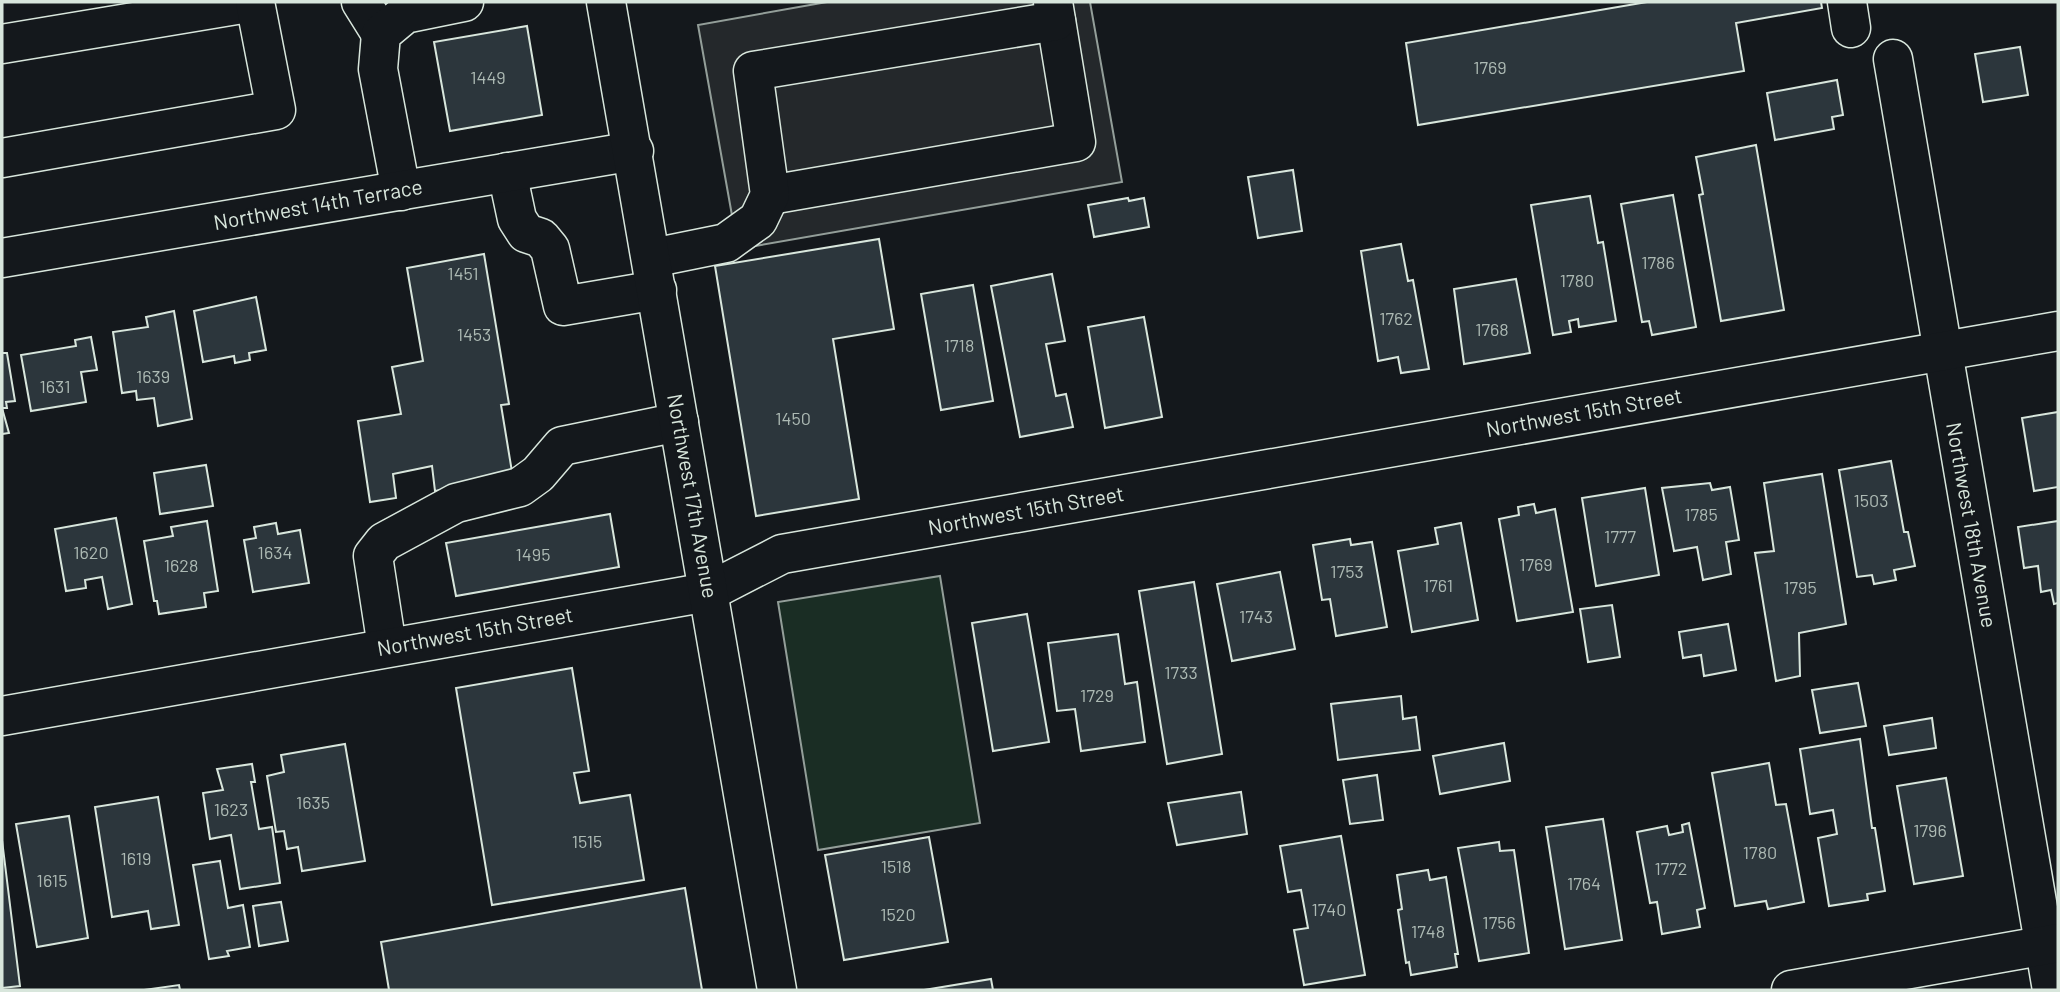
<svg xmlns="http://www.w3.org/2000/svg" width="2060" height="992" viewBox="0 0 2060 992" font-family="Barlow,sans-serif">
	<rect width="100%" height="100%" fill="#14181c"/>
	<!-- green -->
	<polygon fill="#1a2d24" stroke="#939e99" stroke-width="2" points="940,576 980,823 818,850 778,602"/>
	<!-- parking -->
	<polygon fill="#24282b" stroke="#939e99" stroke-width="2" points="827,2 1090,2 1122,182 738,249 698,25"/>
	<!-- building -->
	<g fill="#2c363c" stroke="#d8e6dc" stroke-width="2">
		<polygon points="1647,2 1821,2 1822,8 1736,23 1744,71 1418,125 1406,43"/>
		<polygon points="527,26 542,115 450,131 434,42"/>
		<polygon points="2020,47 2028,95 1983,102 1975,54"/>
		<polygon points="1837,80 1843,115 1832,117 1834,129 1775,140 1767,93"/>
		<polygon points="1756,145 1784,310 1721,321 1699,195 1703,194 1696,157"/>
		<polygon points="1293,170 1302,231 1258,238 1248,177"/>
		<polygon points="1673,195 1696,327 1652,335 1649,321 1642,322 1621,204"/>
		<polygon points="1590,196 1598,243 1603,242 1616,321 1579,327 1578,319 1569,321 1571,332 1553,335 1531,205"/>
		<polygon points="1128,198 1129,201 1144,198 1149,227 1094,237 1088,205"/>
		<polygon points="879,239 894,329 833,339 859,499 756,516 715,266"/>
		<polygon points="1401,244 1408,281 1413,280 1429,369 1401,373 1398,357 1378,361 1361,251"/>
		<polygon points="484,254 509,404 501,405 513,478 435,491 432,466 393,474 396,498 370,502 358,421 401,414 392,367 423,361 407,268"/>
		<polygon points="1052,274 1065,341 1046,344 1056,396 1066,394 1073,427 1020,437 991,286"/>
		<polygon points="1516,279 1530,353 1464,364 1454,289"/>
		<polygon points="973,285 993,401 941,410 921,294"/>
		<polygon points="256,297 266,350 249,353 250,360 235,363 234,356 203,362 194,311"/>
		<polygon points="174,311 192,419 158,426 154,398 137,400 136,391 122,393 113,332 148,327 146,317"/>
		<polygon points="1144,317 1162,417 1105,428 1088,327"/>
		<polygon points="91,337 97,370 81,372 86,402 31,411 21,355 76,346 75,340"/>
		<polygon points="2,353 7,353 15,401 6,402 7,408 2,408 9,433 2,434"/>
		<polygon points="2058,412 2058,487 2034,491 2022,418"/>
		<polygon points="1891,461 1904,532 1908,532 1915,566 1894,570 1896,580 1874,584 1872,575 1857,577 1839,470"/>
		<polygon points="206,465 213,506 160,514 154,473"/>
		<polygon points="1822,474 1846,624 1799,633 1800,676 1776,681 1755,553 1774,551 1764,483"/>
		<polygon points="1710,483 1712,490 1730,487 1739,540 1726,542 1731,574 1703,580 1697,547 1674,551 1662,488"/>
		<polygon points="1645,488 1659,575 1596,586 1582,498"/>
		<polygon points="1534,504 1536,513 1555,509 1573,612 1517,621 1499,519 1519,515 1518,507"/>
		<polygon points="610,514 619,567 456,596 446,543"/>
		<polygon points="116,518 132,604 108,609 102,577 85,580 86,588 66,591 55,529"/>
		<polygon points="207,521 218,591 204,593 206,607 159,614 157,601 154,601 144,541 173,536 171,527"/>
		<polygon points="2058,521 2058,603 2054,604 2051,590 2041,592 2038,566 2024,568 2018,527"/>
		<polygon points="276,523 278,534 300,530 309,583 253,592 244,540 256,538 254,527"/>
		<polygon points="1461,523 1478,620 1412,632 1398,551 1438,544 1435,528"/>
		<polygon points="1350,539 1351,545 1372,542 1387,627 1336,636 1330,599 1322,600 1313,545"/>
		<polygon points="1280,572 1295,649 1232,661 1217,584"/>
		<polygon points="1194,582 1222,754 1167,764 1139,591"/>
		<polygon points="1612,605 1620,657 1588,662 1580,609"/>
		<polygon points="1027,614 1049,742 993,751 972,623"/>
		<polygon points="1728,624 1736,670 1704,676 1701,655 1683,658 1679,632"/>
		<polygon points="1118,634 1125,684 1137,682 1145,742 1081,751 1075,709 1057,711 1048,643"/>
		<polygon points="572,668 589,771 574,773 580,803 630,795 644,880 492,905 456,688"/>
		<polygon points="1858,683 1866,726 1820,733 1812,690"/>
		<polygon points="1401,696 1403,719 1416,717 1420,750 1338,760 1331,704"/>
		<polygon points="1932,718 1936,748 1889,755 1884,726"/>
		<polygon points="1860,739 1872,828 1875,828 1885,891 1867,894 1868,900 1829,906 1818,838 1837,834 1833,810 1810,814 1800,749"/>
		<polygon points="1504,743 1510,781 1440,794 1433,756"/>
		<polygon points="345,744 365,861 302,871 298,847 287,849 284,831 276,832 267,776 284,772 281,755"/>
		<polygon points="1769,763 1776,805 1786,804 1804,902 1768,909 1766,901 1735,906 1712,773"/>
		<polygon points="252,764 255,782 251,782 259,829 272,827 280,883 240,889 231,835 210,839 203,793 223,790 217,769"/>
		<polygon points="1377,775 1383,820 1350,824 1343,780"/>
		<polygon points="1946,778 1963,876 1914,884 1897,786"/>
		<polygon points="1241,792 1247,834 1177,845 1168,803"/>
		<polygon points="158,797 179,925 151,929 148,911 112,917 95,807"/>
		<polygon points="69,816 88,938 37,947 16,824"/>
		<polygon points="1603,819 1622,940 1565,949 1546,827"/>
		<polygon points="1689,823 1705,908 1697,910 1700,927 1662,934 1657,902 1650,903 1637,832 1667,826 1669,835 1683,832 1682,825"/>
		<polygon points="1341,836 1365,975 1304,985 1294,930 1308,928 1301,890 1288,892 1280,846"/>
		<polygon points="929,837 948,942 844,960 825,855"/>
		<polygon points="2,840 20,986 2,988"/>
		<polygon points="1499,842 1500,851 1514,850 1529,953 1479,961 1458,848"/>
		<polygon points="220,861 228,908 243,905 250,947 227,951 229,956 209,959 193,865"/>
		<polygon points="1428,870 1430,880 1446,877 1458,954 1455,954 1457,967 1411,975 1409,962 1406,963 1398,910 1402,909 1397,875"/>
		<polygon points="685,888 702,990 389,990 381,942"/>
		<polygon points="281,902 288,941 259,946 253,906"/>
		<polygon points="991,979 993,990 924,990"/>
		<polygon points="179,985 180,990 144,990"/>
	</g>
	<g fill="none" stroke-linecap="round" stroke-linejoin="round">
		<defs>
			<g id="minor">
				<polyline points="361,2 381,34"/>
				<polyline points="1847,2 1851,28"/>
				<polyline points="2,44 254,2"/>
				<polyline points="1893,59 2052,990"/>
				<polyline points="2,158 276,110 255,2"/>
				<polyline points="507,172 517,219 526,233 541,238 550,249 563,306 657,290"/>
				<polyline points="401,191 378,69 381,34 405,14 464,2"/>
				<polyline points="770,195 1076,142 1053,2"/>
				<polyline points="2,258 634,151"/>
				<polyline points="652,258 726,243 758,220 770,195 753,71 1056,21"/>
				<polyline points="387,647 373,556 384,542 456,503 520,487 538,474 562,446 679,422"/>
				<polyline points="2,716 708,592 782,554 2058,331"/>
				<polyline points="1791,990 2058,943"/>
			</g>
			<polyline id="major" points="606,2 777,990"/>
		</defs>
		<!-- minor casing -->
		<use href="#minor" stroke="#d8e6dc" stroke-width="41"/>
		<!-- major casing -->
		<use href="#major" stroke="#d8e6dc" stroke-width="41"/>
		<!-- minor -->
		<use href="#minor" stroke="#14181c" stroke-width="38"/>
		<!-- major -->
		<use href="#major" stroke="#14181c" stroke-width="38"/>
	</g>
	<g text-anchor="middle" stroke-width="5" stroke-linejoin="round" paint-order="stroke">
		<!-- number labels -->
		<g font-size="18" fill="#adbab4">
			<text x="1490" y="74">1769</text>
			<text x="488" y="84">1449</text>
			<text x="1658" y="269">1786</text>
			<text x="463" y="280">1451</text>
			<text x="1577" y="287">1780</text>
			<text x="1396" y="325">1762</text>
			<text x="1492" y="336">1768</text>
			<text x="474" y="341">1453</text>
			<text x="959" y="352">1718</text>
			<text x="153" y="383">1639</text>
			<text x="55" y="393">1631</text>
			<text x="793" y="425">1450</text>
			<text x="1871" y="507">1503</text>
			<text x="1701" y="521">1785</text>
			<text x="1620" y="543">1777</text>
			<text x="91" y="559">1620</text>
			<text x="275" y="559">1634</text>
			<text x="533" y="561">1495</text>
			<text x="1536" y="571">1769</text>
			<text x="181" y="572">1628</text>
			<text x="1347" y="578">1753</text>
			<text x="1438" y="592">1761</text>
			<text x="1800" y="594">1795</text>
			<text x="1256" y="623">1743</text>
			<text x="1181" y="679">1733</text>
			<text x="1097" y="702">1729</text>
			<text x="313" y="809">1635</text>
			<text x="231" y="816">1623</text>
			<text x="1930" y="837">1796</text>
			<text x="587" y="848">1515</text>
			<text x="1760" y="859">1780</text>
			<text x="136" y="865">1619</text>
			<text x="896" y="873">1518</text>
			<text x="1671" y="875">1772</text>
			<text x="52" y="887">1615</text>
			<text x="1584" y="890">1764</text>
			<text x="1329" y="916">1740</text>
			<text x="898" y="921">1520</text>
			<text x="1499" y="929">1756</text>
			<text x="1428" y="938">1748</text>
		</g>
		<!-- street labels -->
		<g font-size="21" fill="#d8e6dc" stroke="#14181c">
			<text transform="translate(318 205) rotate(-10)" y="7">Northwest 14th Terrace</text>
			<text transform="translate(1584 413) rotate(-10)" y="7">Northwest 15th Street</text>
			<text transform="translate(692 496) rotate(80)" y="7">Northwest 17th Avenue</text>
			<text transform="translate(1026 511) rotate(-10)" y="7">Northwest 15th Street</text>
			<text transform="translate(1971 525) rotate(80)" y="7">Northwest 18th Avenue</text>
			<text transform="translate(475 632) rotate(-10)" y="7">Northwest 15th Street</text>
		</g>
	</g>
	<!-- border -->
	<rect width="2060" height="992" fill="none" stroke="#d8e6dc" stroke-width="7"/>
</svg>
